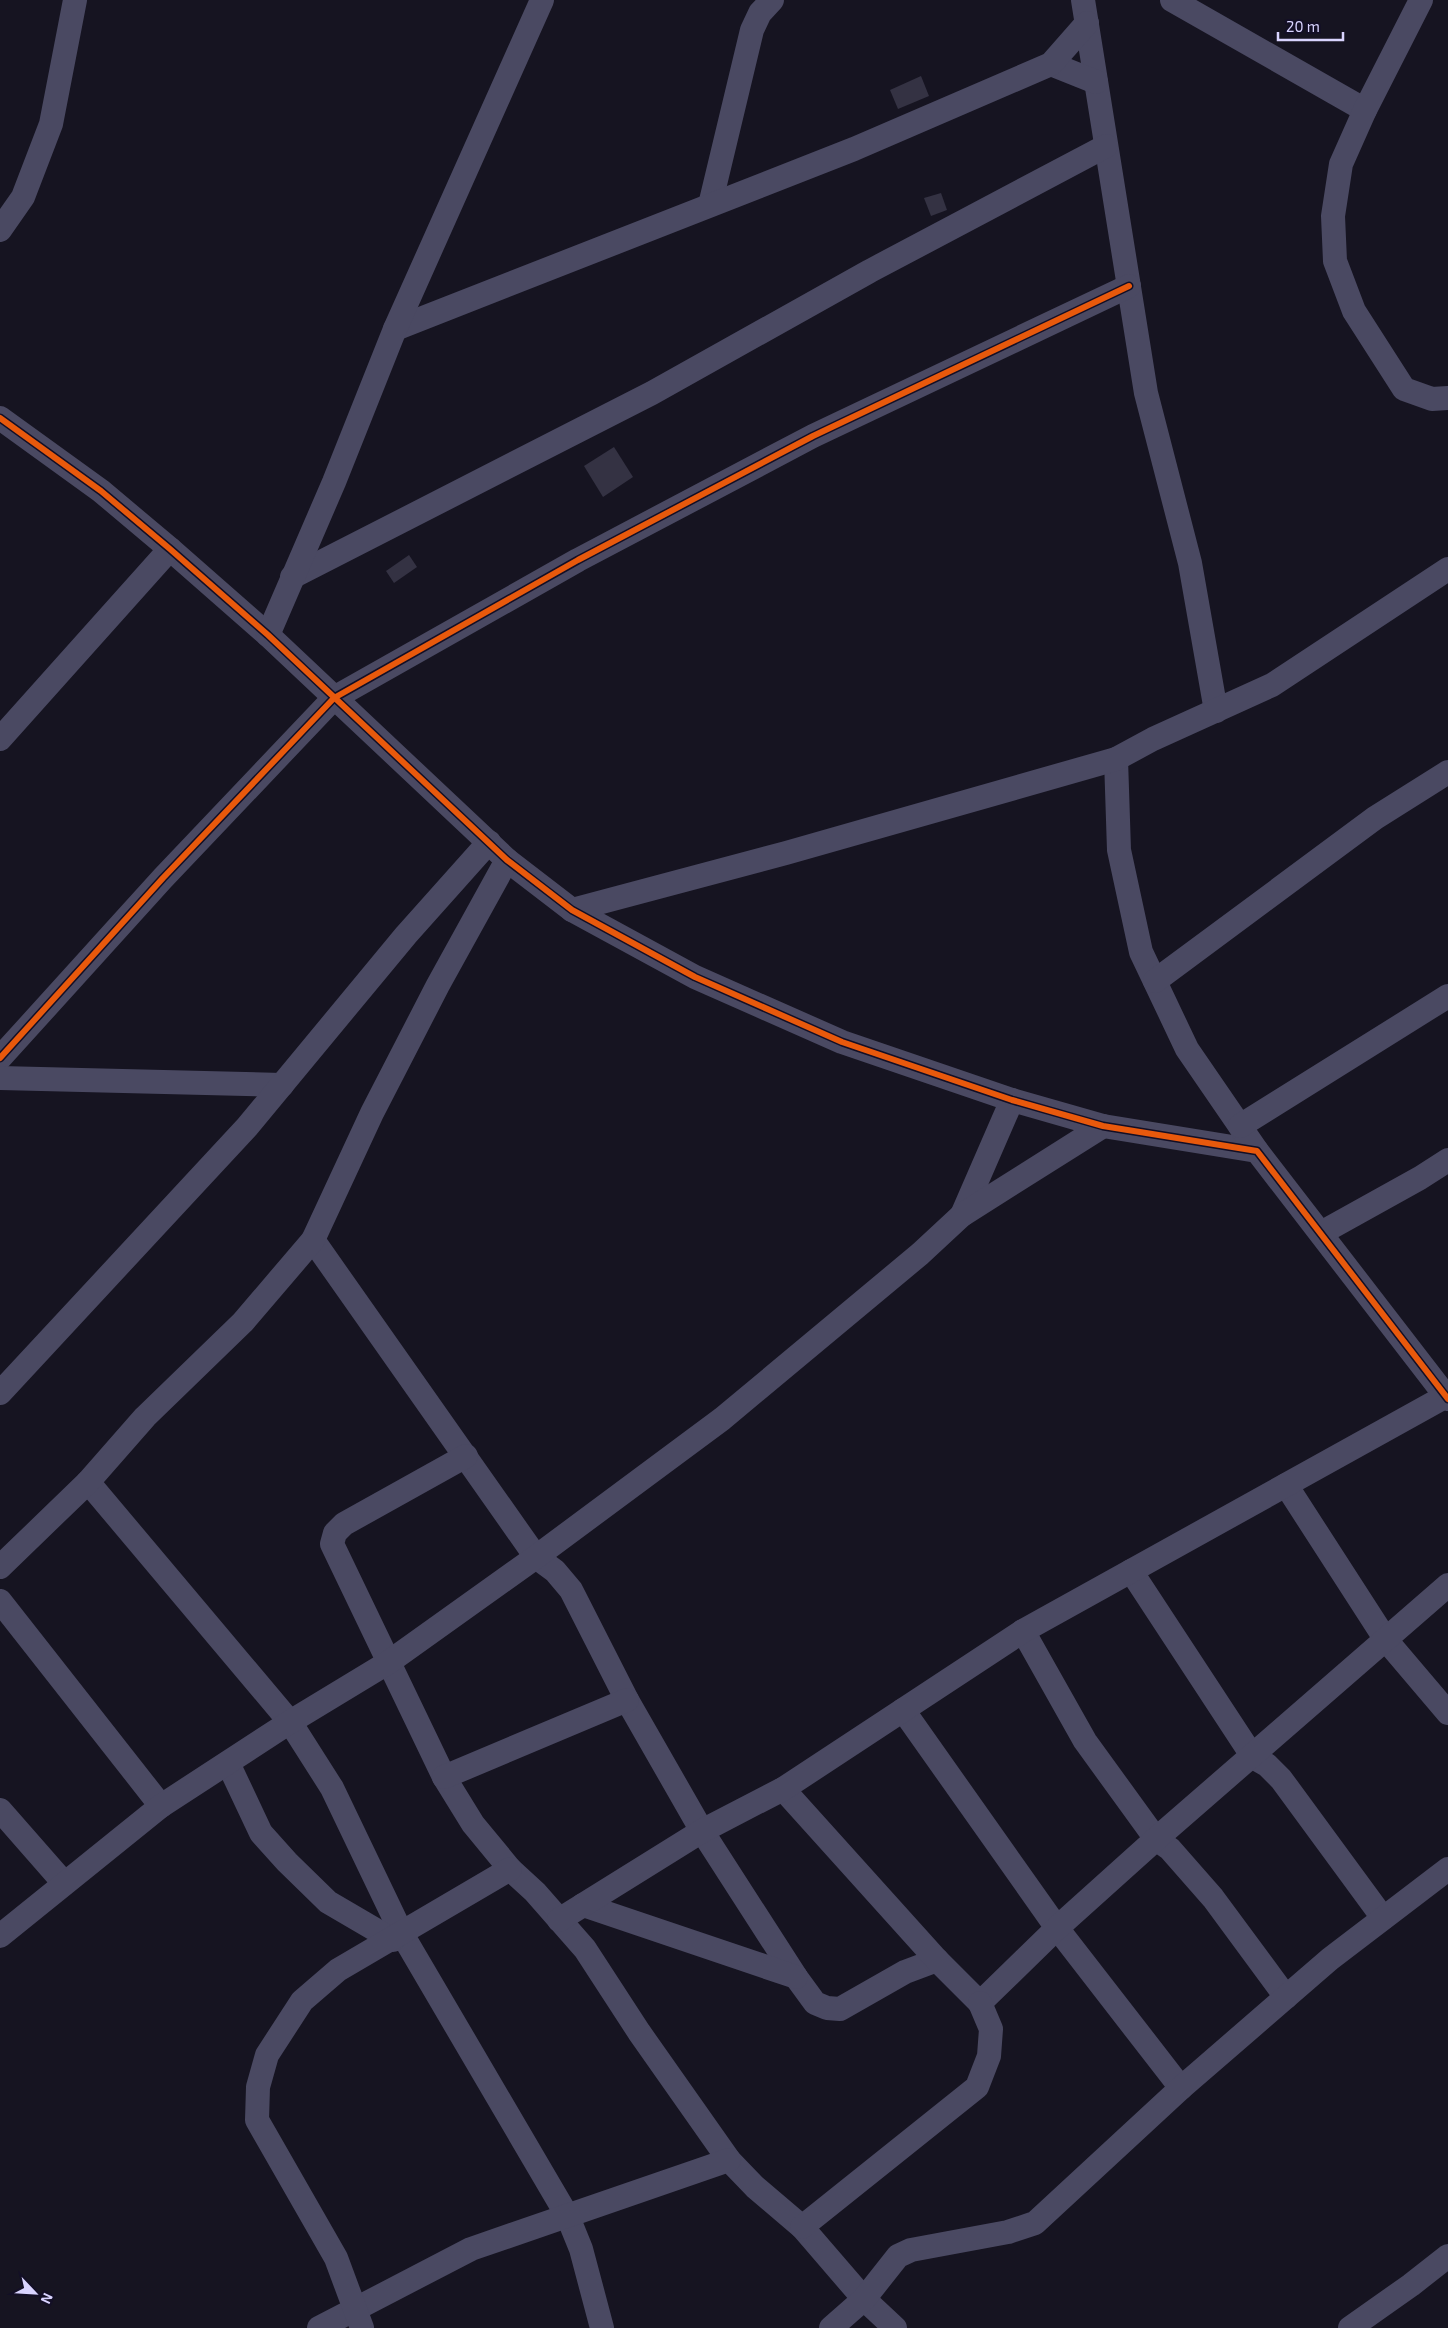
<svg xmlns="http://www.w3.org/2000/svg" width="1448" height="2328" viewBox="0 0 1448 2328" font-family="'Exo 2',sans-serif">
	<rect width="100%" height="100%" fill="#161421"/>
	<!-- building -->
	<g fill="#343243">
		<polygon points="921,76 929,96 898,109 890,90"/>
		<polygon points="941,193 947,210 931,216 924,198"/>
		<polygon points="614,447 633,477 603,497 584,466"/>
		<polygon points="409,555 417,567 394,583 386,571"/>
	</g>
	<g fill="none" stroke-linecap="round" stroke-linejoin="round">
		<!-- street -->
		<g stroke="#4a4962" stroke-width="24">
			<polyline points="1083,0 1146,393 1190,563 1216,711"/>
			<polyline points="1172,0 1365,110"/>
			<polyline points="1421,0 1365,110 1341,164 1333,216 1335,261 1354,311 1404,389 1432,399 1448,398"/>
			<polyline points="1051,64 1096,82"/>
			<polyline points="710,205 752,30 760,13 772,0"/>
			<polyline points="0,230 23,197 51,124 75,0"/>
			<polyline points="395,329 854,149 1051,64 1087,23"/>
			<polyline points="0,418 101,491 170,549 268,635 507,860 572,910 695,977 842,1042 1012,1100 1103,1126 1257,1151 1448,1399"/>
			<polyline points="292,577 652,393 870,271 1106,146"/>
			<polyline points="268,635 334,482 395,329 542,0"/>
			<polyline points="0,739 170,549"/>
			<polyline points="1116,759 1119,850 1141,952 1187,1049 1257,1151"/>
			<polyline points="572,910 786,853 1116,759 1153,739 1272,685 1448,569"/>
			<polyline points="1155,981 1375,818 1448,772"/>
			<polyline points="0,1058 163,878 334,698 578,560 813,436 1129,286"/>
			<polyline points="0,1078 282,1085"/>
			<polyline points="1240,1126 1448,996"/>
			<polyline points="962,1215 1012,1100"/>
			<polyline points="1321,1233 1420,1178 1448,1160"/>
			<polyline points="313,1240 536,1557 555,1571 571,1590 627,1700 702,1831 796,1977 815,2003 827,2008 840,2009 905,1972 937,1960"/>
			<polyline points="0,1393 247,1127 406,935 489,842"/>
			<polyline points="466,1456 344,1524 335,1533 332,1544 444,1777 473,1824 510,1869 535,1892 585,1949 639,2032 729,2160 755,2187 802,2227 864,2299 895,2328"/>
			<polyline points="88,1482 290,1722 332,1788 402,1934 568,2217 581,2249 602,2328"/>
			<polyline points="1286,1485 1386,1640 1448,1713"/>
			<polyline points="0,1567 88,1482 145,1417 243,1322 313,1240 372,1113 438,985 507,860"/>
			<polyline points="1131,1571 1253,1757 1267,1765 1281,1779 1383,1918"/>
			<polyline points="0,1601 161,1806"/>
			<polyline points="1023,1631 1085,1741 1156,1839 1170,1849 1213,1898 1286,1997"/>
			<polyline points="903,1710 1057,1928 1181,2088"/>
			<polyline points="228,1763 261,1833 287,1862 328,1902 393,1940"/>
			<polyline points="444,1777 627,1700"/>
			<polyline points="783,1789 937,1960 980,2003 1057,1928 1156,1839 1448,1585"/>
			<polyline points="0,1810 64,1883"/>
			<polyline points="583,1905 796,1977"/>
			<polyline points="559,1920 702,1831 783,1789 1023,1631 1448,1395"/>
			<polyline points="0,1936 161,1806 290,1722 389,1662 536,1557 722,1419 920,1254 962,1215 1103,1126"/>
			<polyline points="802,2227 977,2087 989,2056 991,2029 980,2003"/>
			<polyline points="319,2328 471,2249 729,2160"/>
			<polyline points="362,2328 336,2258 257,2120 258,2087 267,2055 302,2001 338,1970 510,1869"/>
			<polyline points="831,2328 864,2299 898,2256 911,2250 1008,2232 1035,2223 1181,2088 1330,1959 1448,1869"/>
			<polyline points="1350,2328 1411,2285 1448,2256"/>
		</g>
		<defs>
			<g id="cycleway">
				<polyline points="0,418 101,491 170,549 268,635 507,860 572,910 695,977 842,1042 1012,1100 1103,1126 1257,1151 1448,1399"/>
				<polyline points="0,1058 163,878 334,698 578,560 813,436 1129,286"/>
			</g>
		</defs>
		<!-- cycleway casing -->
		<use href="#cycleway" stroke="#130f26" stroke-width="9"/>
		<!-- cycleway -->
		<use href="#cycleway" stroke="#e8590c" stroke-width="6"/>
	</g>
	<!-- north arrow -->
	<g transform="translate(35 2293) rotate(115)" stroke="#130f26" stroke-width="4" paint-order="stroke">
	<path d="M0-4L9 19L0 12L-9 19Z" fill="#d9d4ff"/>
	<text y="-8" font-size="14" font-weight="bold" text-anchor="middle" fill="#d9d4ff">N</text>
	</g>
	<!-- scale -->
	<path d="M1278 32v8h65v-8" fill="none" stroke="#d9d4ff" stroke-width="2.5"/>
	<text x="1286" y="32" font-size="15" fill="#d9d4ff" stroke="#130f26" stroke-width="4" paint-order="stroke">20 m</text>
</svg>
